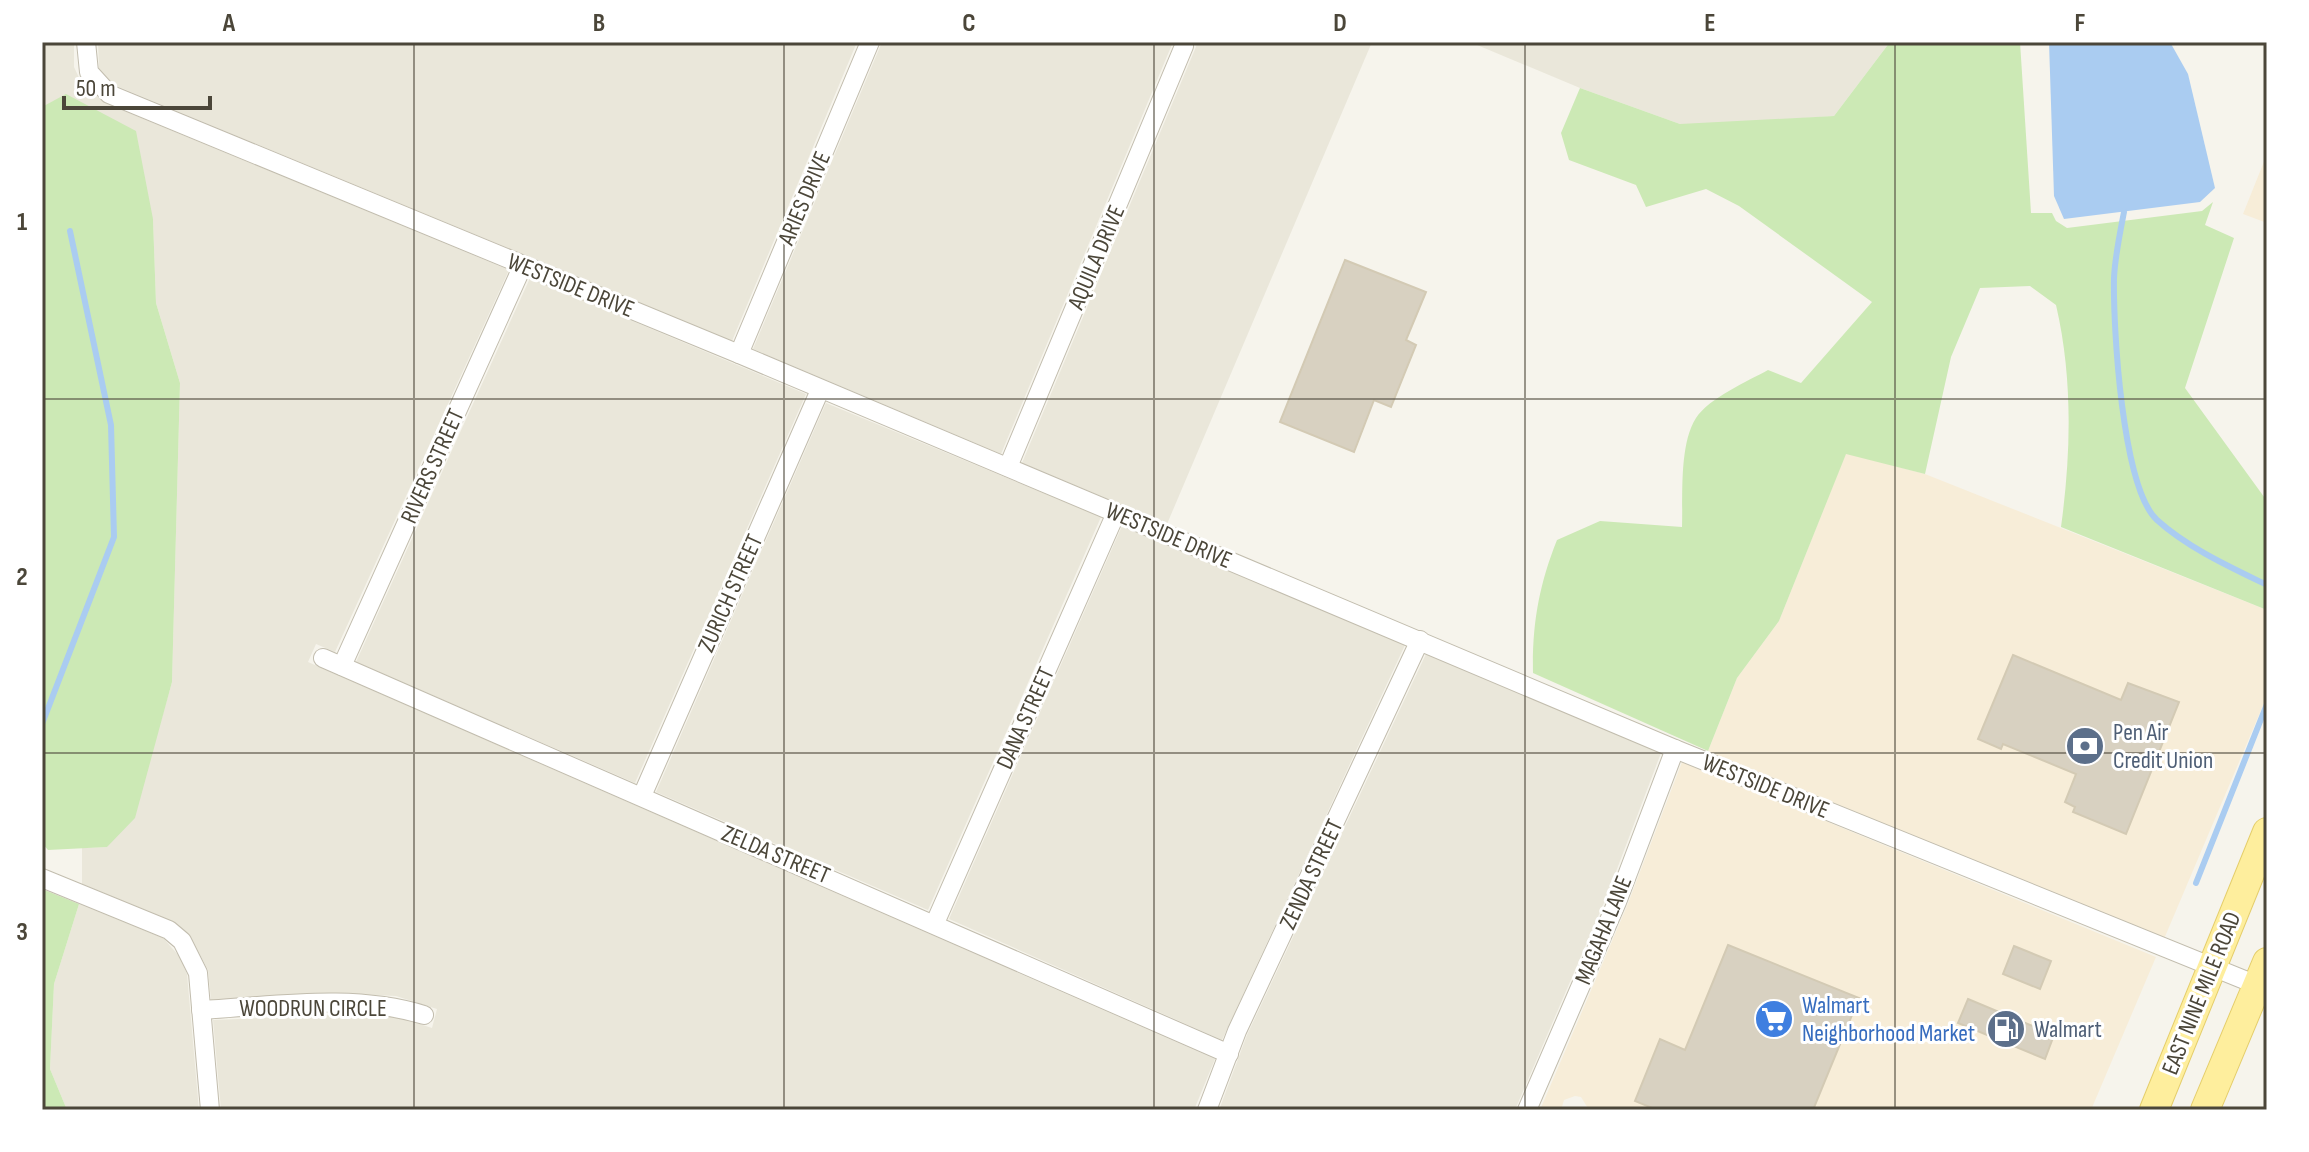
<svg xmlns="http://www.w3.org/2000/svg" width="2309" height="1152" viewBox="0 0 2309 1152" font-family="'Sofia Sans Condensed',sans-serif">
	<rect width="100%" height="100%" fill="#f6f4ec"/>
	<!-- residential -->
	<g fill="#eae7da">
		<polygon points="42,42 74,42 74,67 81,82 105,103 509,270 335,652 316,644 308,662 1215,1059 1194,1110 221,1110 213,1020 355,1014 392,1015 432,1028 437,1009 396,996 353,994 211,1000 208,970 189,934 172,921 82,884 82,848 107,847 154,745 172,682 180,383 156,303 153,219 42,107"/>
		<polygon points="98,42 857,42 732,341 114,85 99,69"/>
		<polygon points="882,42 1173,42 1001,454 753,349"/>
		<polygon points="1198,42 1372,42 1167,524 1022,463"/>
		<polygon points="1470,42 1890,42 1834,116 1699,125 1680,124 1580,88"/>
		<polygon points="530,278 806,394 635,783 356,662"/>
		<polygon points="826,403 1101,517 928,910 656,792"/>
		<polygon points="1122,526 1405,645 1222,1040 949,919"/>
		<polygon points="1426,654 1661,753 1606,898 1515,1110 1219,1110 1247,1035"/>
		<polygon points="79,904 163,938 180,957 187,974 199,1110 67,1110 50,1069 54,984"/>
	</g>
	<!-- commercial -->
	<g fill="#f7edd8">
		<polygon points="2267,154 2267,223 2243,214"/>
		<polygon points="1846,453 1925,474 2267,610 2267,696 2164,939 1708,751 1737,678 1779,621"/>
		<polygon points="1682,762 2156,957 2091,1110 1589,1110 1581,1097 1575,1096 1564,1100 1561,1110 1540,1110 1627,906"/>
	</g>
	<!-- green -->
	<g fill="#cce9b5">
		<path d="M1890,42H2020L2031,213H2052L2056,221L2067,228L2202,211L2213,202L2205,225L2234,238L2185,388L2267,501V610L2061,527C2071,454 2073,378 2056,305L2030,286L1980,288L1951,357L1925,474L1846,454L1779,621L1737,678L1708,751L1533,673C1532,625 1539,585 1557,540L1600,521L1682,527C1683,497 1679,444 1696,418C1709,398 1748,381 1768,370L1801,383L1872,302L1739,206L1706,189L1646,207L1636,185L1569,160L1561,133L1580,88L1680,124L1834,116Z"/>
		<polygon points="66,94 136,131 153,219 156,303 180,383 172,682 135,818 107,847 48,850 42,843 42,107"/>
		<polygon points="42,889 79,904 54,984 50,1069 67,1110 42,1110"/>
	</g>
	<!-- water -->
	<polygon fill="#aaccf1" points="2049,42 2170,42 2188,74 2215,188 2200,202 2064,219 2054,196"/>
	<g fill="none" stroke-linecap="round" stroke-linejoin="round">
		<!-- stream -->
		<g stroke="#aaccf1" stroke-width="6">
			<path d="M2124,212C2120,233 2115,256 2114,278C2113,326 2122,488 2157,520C2188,548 2230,567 2267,585"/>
			<polyline points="42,724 114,537 111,425 70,231"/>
			<polyline points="2196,883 2267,704"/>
		</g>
	</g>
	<!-- building -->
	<g fill="#d8d1c1" stroke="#d3cab4" stroke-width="2">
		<polygon points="1345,260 1426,292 1406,340 1416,345 1391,407 1374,400 1354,452 1280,422"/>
		<polygon points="2013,655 2121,700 2128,683 2179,702 2126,834 2073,812 2075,807 2065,802 2076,774 2003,744 2001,749 1978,739"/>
		<polygon points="1728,945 1859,998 1813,1110 1657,1110 1635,1101 1660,1039 1685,1050"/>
		<polygon points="2014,946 2051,961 2040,989 2003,974"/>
		<polygon points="1968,999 2054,1035 2045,1059 1958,1023"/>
	</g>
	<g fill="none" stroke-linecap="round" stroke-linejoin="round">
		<defs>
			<g id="street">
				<polyline points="86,42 89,72 109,94 739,354 1675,749 2257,985"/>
				<polyline points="739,354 870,42"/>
				<polyline points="1008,467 1184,46"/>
				<polyline points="323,658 1229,1054"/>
				<polyline points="342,666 523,265"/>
				<polyline points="642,796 820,390"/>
				<polyline points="42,878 169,930 182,941 198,973 210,1110"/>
				<polyline points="935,923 1116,513"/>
				<path d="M201,1010C274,1006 353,993 424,1015"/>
				<polyline points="1207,1110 1237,1031 1420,640"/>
				<polyline points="1527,1110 1617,902 1675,749"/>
			</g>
			<g id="primary">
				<polyline points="2154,1110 2267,832"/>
				<polyline points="2205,1110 2267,962"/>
			</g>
		</defs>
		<!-- street casing -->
		<use href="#street" stroke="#c2bdae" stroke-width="20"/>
		<!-- primary casing -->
		<use href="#primary" stroke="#e5ce6b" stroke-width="30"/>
		<!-- street -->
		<use href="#street" stroke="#fff" stroke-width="18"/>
		<!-- primary -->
		<use href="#primary" stroke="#feee9d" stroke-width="28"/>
	</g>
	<!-- grid -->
	<path fill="none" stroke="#4b4639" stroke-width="2" stroke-opacity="0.55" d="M414,42V1110M784,42V1110M1154,42V1110M1525,42V1110M1895,42V1110M42,399H2267M42,753H2267"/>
	<!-- icons -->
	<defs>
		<symbol id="bank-disc" viewBox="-11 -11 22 22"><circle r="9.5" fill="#5c6f8a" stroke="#fff"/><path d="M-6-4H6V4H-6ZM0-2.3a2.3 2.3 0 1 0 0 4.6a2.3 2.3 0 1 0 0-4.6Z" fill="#fff"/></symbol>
		<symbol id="supermarket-disc" viewBox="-11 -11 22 22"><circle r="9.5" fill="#3f7fe0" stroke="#fff"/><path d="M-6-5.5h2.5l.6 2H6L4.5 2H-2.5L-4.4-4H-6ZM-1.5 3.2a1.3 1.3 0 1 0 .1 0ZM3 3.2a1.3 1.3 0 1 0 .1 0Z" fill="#fff"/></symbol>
		<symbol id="fuel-disc" viewBox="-11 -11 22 22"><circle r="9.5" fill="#5c6f8a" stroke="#fff"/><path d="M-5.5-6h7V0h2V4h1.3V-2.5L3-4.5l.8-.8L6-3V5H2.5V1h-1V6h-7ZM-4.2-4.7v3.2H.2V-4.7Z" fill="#fff"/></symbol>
	</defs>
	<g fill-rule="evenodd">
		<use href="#bank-disc" x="2063" y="724" width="44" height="44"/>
		<use href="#supermarket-disc" x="1752" y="997" width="44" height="44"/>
		<use href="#fuel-disc" x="1984" y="1007" width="44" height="44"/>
	</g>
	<g text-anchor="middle" stroke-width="6" stroke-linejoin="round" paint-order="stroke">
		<!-- street labels -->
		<g font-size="24" fill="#4b4639" stroke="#fff">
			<text transform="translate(804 198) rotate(-67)" y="8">ARIES DRIVE</text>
			<text transform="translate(1096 257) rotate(-67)" y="8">AQUILA DRIVE</text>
			<text transform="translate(571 285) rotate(22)" y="8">WESTSIDE DRIVE</text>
			<text transform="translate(432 466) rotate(-66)" y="8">RIVERS STREET</text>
			<text transform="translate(1169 535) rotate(23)" y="8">WESTSIDE DRIVE</text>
			<text transform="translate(730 593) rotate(-66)" y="8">ZURICH STREET</text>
			<text transform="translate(1025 718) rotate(-66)" y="8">DANA STREET</text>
			<text transform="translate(1766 786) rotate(22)" y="8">WESTSIDE DRIVE</text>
			<text transform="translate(776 854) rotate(23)" y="8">ZELDA STREET</text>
			<text transform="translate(1311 874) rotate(-65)" y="8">ZENDA STREET</text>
			<text transform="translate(1603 930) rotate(-68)" y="8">MAGAHA LANE</text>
			<text transform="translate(2201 993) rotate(-68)" y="8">EAST NINE MILE ROAD</text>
			<text x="313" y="1016">WOODRUN CIRCLE</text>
		</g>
		<!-- service labels -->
		<g font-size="24" fill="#4e5e75" stroke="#fff" text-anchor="start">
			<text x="2113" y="740">Pen Air<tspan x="2113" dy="28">Credit Union</tspan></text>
			<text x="2034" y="1037">Walmart</text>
		</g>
		<!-- shop labels -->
		<g font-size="24" fill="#366cbe" stroke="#fff" text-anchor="start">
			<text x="1802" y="1013">Walmart<tspan x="1802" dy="28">Neighborhood Market</tspan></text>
		</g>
	</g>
	<!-- border -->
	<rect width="2309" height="1152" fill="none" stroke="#ffffff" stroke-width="88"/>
	<!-- scale -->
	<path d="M64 96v12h146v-12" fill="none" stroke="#4b4639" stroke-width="4"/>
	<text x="76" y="96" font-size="24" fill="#4b4639" stroke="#ffffff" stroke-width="6" paint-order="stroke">50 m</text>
	<rect x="44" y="44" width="2221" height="1064" fill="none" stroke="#4b4639" stroke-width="3"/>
	<g font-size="26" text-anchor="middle" font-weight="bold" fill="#4b4639">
		<text x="229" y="31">A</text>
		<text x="599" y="31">B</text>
		<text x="969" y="31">C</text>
		<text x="1340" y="31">D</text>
		<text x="1710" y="31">E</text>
		<text x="2080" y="31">F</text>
		<text x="22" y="230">1</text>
		<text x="22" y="585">2</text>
		<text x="22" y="940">3</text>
	</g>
</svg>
